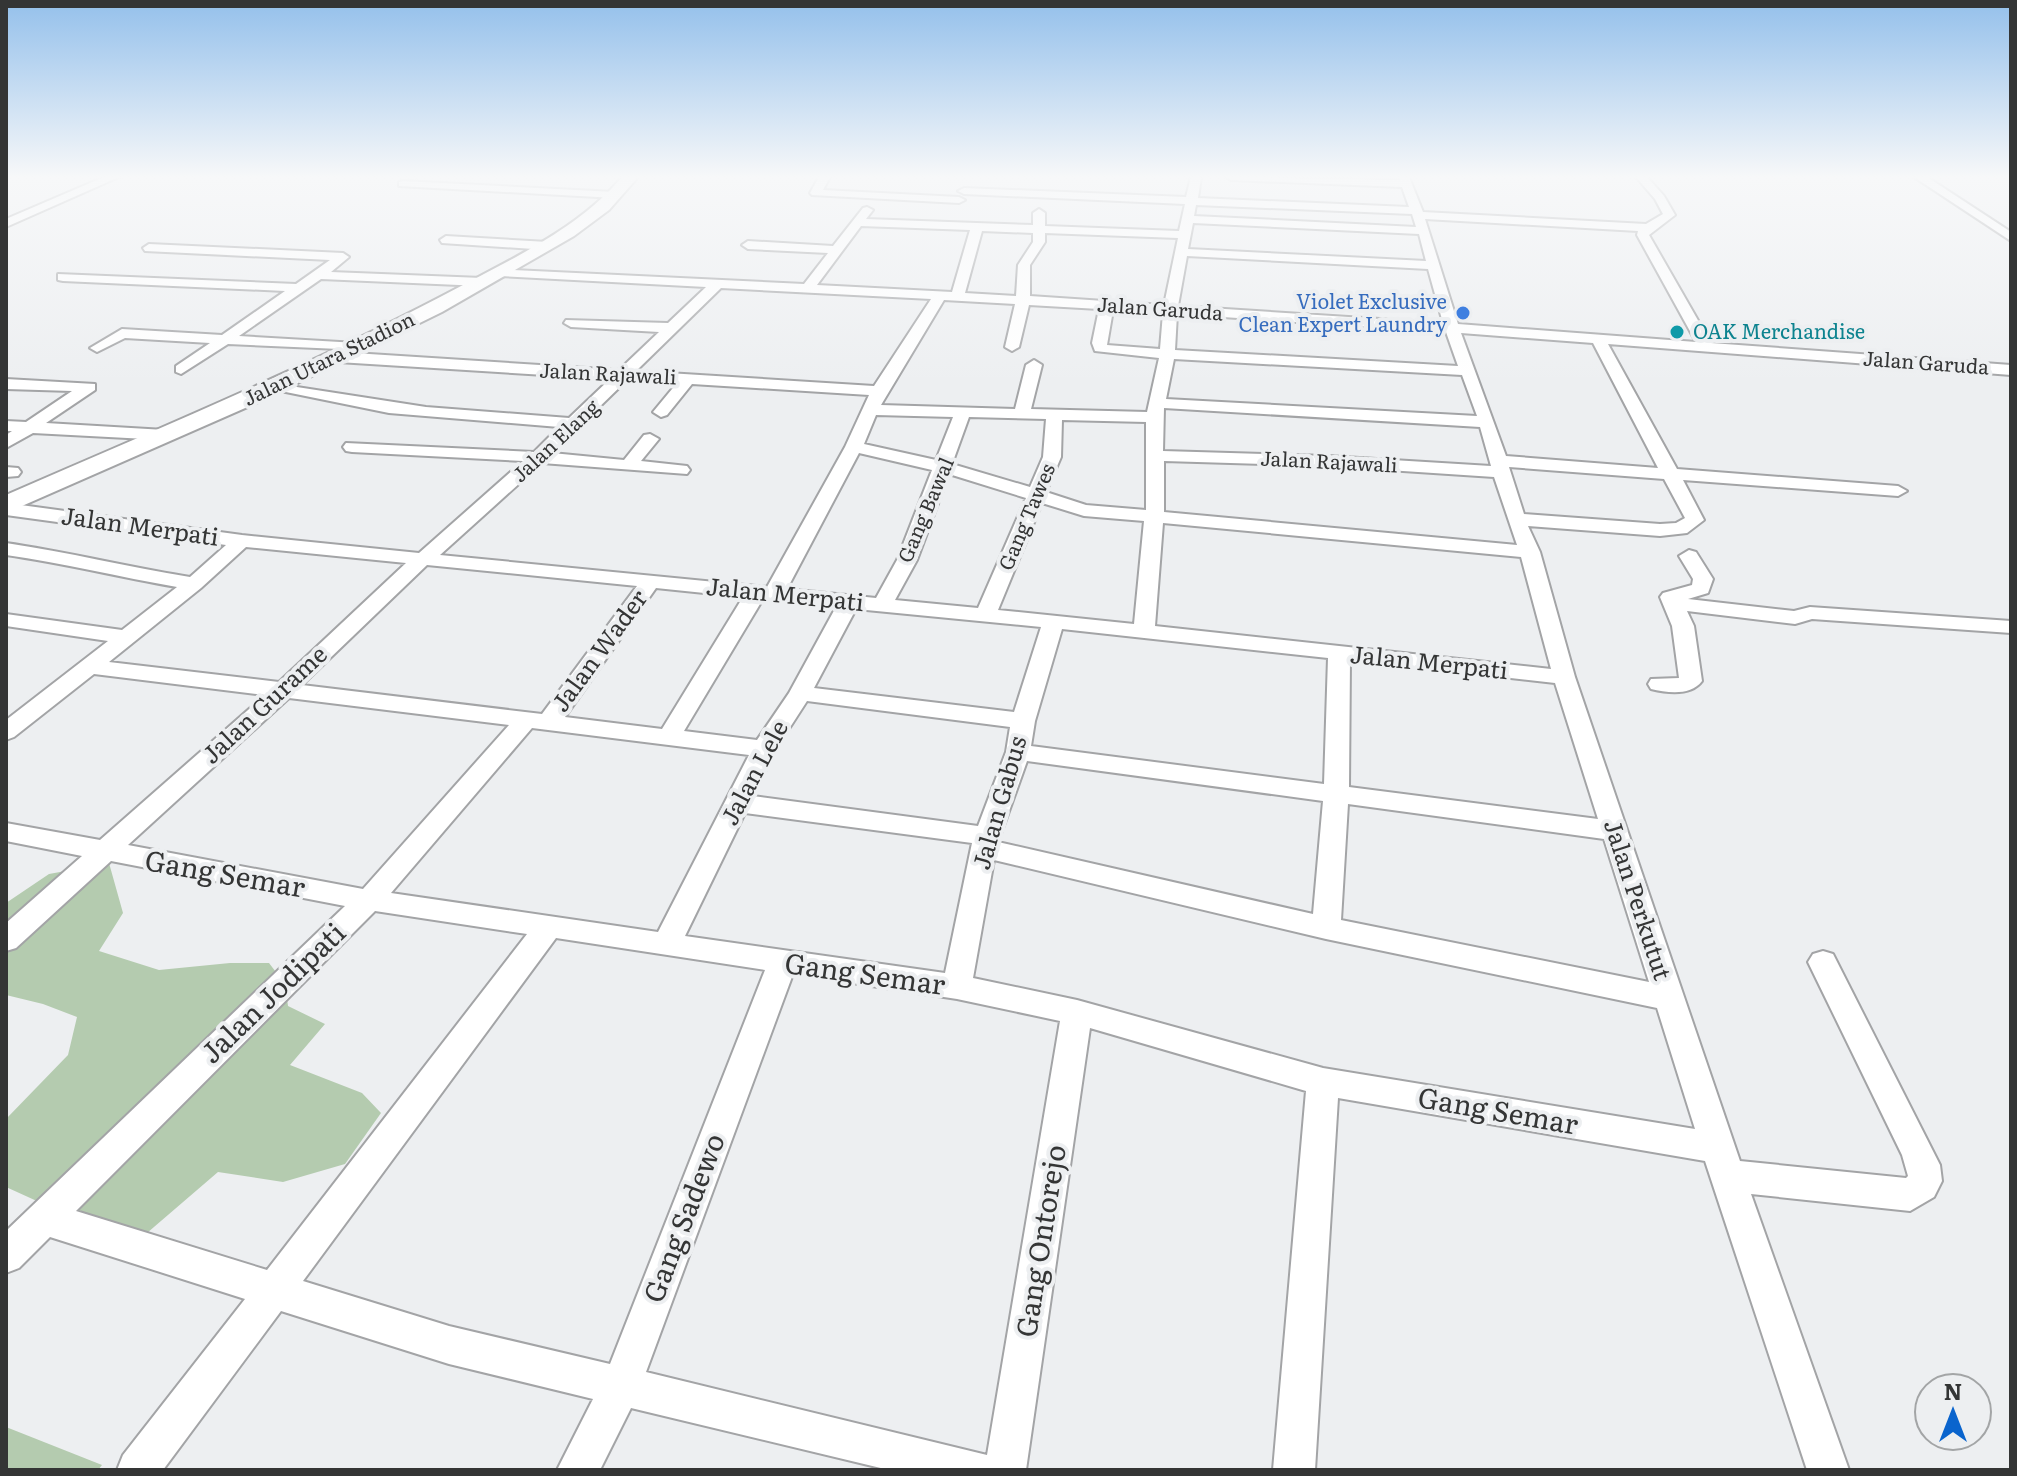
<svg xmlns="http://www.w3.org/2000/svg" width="2017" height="1476" viewBox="0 0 2017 1476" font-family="Literata,serif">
	<rect width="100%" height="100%" fill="#edeff1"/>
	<!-- green -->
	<g fill="#b4cbaf">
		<polygon points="109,863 123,913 99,951 159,970 230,963 269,963 285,984 288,1006 325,1024 290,1065 362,1093 381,1113 345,1164 283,1182 218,1172 147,1233 50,1207 6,1187 6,1119 68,1055 77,1017 43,1004 6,995 6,903 49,874"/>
		<polygon points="6,1427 102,1465 98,1470 6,1470"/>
	</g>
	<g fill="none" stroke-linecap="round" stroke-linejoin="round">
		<defs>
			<g id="street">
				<polygon points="104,177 119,177 6,227 6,219"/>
				<polygon points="819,177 830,177 823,190 959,197 965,200 959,203 812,195 810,193"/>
				<path d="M1191,177H1201L1198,198L1409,207L1402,187L1231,180L1226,177L1400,180L1399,177H1409L1423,212L1646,224L1663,214L1655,199L1636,177H1647L1664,196L1675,215L1649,235L1711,343L2011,365V375L1608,344L1677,469L1898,486L1907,491L1898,496L1683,480L1704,520L1687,533L1660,536L1528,526L1540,552L1575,677L1740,1161L1906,1178L1908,1176L1902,1155L1808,962L1813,954L1823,951L1833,954L1940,1165L1942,1181L1934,1197L1910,1211L1751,1194L1849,1470H1807L1705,1161L1338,1098L1315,1470H1273L1306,1091L1090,1028L1026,1470H889L631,1408L600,1470H557L593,1399L449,1364L281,1311L163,1470H117L123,1455L245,1299L50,1237L19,1268L6,1273V1231L345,906L111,861L16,948L6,951V923L82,856L6,841V823L100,840L265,695L94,674L14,737L6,740V720L108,641L6,626V614L122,630L177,587C119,577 63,563 6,555V543C68,552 128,567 190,577L226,545L6,515V503L242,535L419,553L523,461L352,452L346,451L343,447L346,443L534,452L559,427L389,413L271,389V383L426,407L569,418L610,379L338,362L330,357L338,352L619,370L659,332L571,327L564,323L566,320L668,323L706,287L500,276L493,272L495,269L804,284L828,253L748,249L742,245L748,241L833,246L863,208L867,207L873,210L866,219L1033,225V213L1039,209L1045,213V226L1179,231L1185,204L964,194L958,191L964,188L1186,197ZM1196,205L1412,214L1416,227L1194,216ZM1425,219L1638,231L1637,235L1696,342L1458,324ZM1193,223L1419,234L1426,261L1188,249ZM861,226L970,230L952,292L817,285ZM982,231L1033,233V242L1018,265L1016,296L965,293ZM1045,233L1178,238L1164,305L1030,296V265L1045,242ZM1187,256L1428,269L1443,323L1178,306ZM721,288L931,299L874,386L636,371ZM944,300L1015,304L1005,347L1012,351L1019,347L1029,305L1099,309L1092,343L1095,351L1159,358L1147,412L1031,409L1042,365L1034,360L1026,365L1015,409L881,405ZM1113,310L1163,313L1160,349L1107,345ZM1177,314L1446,332L1458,366L1175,350ZM1461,333L1593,343L1658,468L1506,456ZM1174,359L1462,375L1477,416L1166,399ZM627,380L677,383L653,412L661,417L667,415L692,384L869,395L845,447L767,587L440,555L542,463L687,474L690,470L687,466L641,461L659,439L650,434L644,435L624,460L552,453ZM1164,408L1480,427L1491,466L1327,456L1163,451ZM876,415L953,417L936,460L864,444ZM969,417L1046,419L1043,457L1030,487L952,464ZM1062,420L1146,422V510L1086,505L1046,492L1061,457ZM859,453L932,470L897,560L876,598L787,589ZM1164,461L1327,466L1494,477L1517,545L1164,512ZM1509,467L1664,479L1685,518L1676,523L1660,524L1524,514ZM949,474L1026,498L978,608L895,600L917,560ZM1042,503L1084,516L1144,521L1134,624L998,610ZM1163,523L1521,557L1551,669L1155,626ZM246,547L406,563L279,682L109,662L201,588ZM427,565L637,586L542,714L302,685ZM656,588L743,597L662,729L565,717ZM763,599L836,607L789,693L757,740L684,731ZM856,609L1041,627L1014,712L814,688ZM1062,629L1328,658L1324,784L1031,746L1035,721ZM1350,660L1555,683L1598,819L1349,787ZM289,698L509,725L363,889L128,845ZM807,701L1010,727L1006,752L978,826L753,796L776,749ZM532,728L749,755L658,932L391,893ZM1027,761L1323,801L1313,914L998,842ZM1348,804L1604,839L1649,982L1341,920ZM745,813L972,843L945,973L685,936ZM994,860L1326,939L1657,1008L1695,1129L1323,1068L1077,1000L973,978ZM375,911L527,934L267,1270L76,1211ZM556,938L765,970L610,1364L449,1326L303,1281ZM793,974L957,999L1060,1021L987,1455L646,1372Z"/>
				<polygon points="1914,177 1927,177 2011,232 2011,241"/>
				<polygon points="403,181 615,192 621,195 615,198 399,186 399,182"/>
				<polygon points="446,236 548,242 554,246 548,250 442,243 440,240"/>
				<polygon points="149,244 343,253 349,257 331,272 482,278 489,282 482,286 321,279 239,336 357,343 364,347 362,350 228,344 181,374 176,372 176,366 210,343 125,338 97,352 90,348 122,329 222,335 285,291 63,281 58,280 58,274 296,284 330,260 145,251 143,248"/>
				<polygon points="6,379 95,384 95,390 46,423 165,430 173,435 165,440 33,433 6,448 6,435 12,431 6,431 6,421 26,422 72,391 6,389"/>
				<polygon points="6,467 18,468 21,472 18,476 6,477"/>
				<path d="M1689,550L1696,552L1713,579L1708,593L1688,599L1794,611L1810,607L2011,621V633L1812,619L1795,624L1687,611L1694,626L1702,681C1691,696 1668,693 1651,689L1648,684L1651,679L1679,678L1672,626L1660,597L1663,593L1692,585L1693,579L1679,556Z"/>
			</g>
			<path id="secondary" d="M622,177H638L609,210L574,236L442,312L261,401L6,513V495C160,428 315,364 463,285C518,256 581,226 622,177Z"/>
		</defs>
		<!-- street casing -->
		<use href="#street" stroke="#a3a4a6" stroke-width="4"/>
		<!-- secondary casing -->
		<use href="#secondary" stroke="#a3a4a6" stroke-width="4"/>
		<!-- street -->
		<use href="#street" fill="#fff" fill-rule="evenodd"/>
		<!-- secondary -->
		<use href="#secondary" fill="#fff" fill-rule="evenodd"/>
	</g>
	<!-- sky -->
	<linearGradient id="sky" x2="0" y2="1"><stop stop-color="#94c0eb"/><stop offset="0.46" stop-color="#f7f8f9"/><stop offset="1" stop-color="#f7f8f9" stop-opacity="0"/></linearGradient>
	<rect width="2017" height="384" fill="url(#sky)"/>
	<!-- markers -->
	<circle fill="#3f7fe0" stroke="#edeff1" stroke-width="3" cx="1463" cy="313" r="8"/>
	<circle fill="#0f9aa8" stroke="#edeff1" stroke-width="3" cx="1677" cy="332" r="8"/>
	<g text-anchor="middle" stroke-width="8" stroke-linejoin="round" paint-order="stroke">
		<!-- far-shop labels -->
		<g font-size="20" fill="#366cbe" stroke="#edeff1" text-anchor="end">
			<text x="1447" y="309">Violet Exclusive<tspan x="1447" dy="23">Clean Expert Laundry</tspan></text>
		</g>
		<!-- far-street labels -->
		<g font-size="20" fill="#343535" stroke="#edeff1">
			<text transform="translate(1160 309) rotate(4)" y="7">Jalan Garuda</text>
			<text transform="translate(329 359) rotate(-26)" y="7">Jalan Utara Stadion</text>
			<text transform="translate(1926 363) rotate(4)" y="7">Jalan Garuda</text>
			<text transform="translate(608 374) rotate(3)" y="7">Jalan Rajawali</text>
			<text transform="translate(556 441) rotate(-43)" y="7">Jalan Elang</text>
			<text transform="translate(1329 462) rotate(3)" y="7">Jalan Rajawali</text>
			<text transform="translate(926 510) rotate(-67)" y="7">Gang Bawal</text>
			<text transform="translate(1027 517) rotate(-67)" y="7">Gang Tawes</text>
		</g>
		<!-- far-culture labels -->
		<g font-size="20" fill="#0d838f" stroke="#edeff1" text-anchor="start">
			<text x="1693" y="339">OAK Merchandise</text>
		</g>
		<!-- street labels -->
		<g font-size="24" fill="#343535" stroke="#edeff1">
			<text transform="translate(140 527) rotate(8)" y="8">Jalan Merpati</text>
			<text transform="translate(785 595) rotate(6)" y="8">Jalan Merpati</text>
			<text transform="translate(600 651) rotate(-54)" y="8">Jalan Wader</text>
			<text transform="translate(1429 663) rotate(6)" y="8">Jalan Merpati</text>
			<text transform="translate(265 705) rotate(-43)" y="8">Jalan Gurame</text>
			<text transform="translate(755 773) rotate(-62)" y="8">Jalan Lele</text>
			<text transform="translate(1000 803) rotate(-74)" y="8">Jalan Gabus</text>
			<text transform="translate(1637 900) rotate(72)" y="8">Jalan Perkutut</text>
		</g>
		<!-- near-street labels -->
		<g font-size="28" fill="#343535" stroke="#edeff1">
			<text transform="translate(225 874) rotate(10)" y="10">Gang Semar</text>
			<text transform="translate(865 974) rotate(8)" y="10">Gang Semar</text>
			<text transform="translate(273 993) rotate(-44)" y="10">Jalan Jodipati</text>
			<text transform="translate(1498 1111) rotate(10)" y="10">Gang Semar</text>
			<text transform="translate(684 1218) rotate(-69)" y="10">Gang Sadewo</text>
			<text transform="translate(1041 1241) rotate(-81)" y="10">Gang Ontorejo</text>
		</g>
	</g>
	<!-- border -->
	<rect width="2017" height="1476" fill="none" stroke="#343535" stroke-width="16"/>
	<!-- north arrow -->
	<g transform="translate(1953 1412)"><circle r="38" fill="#edeff1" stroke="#a3a5a6" stroke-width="2"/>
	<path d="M0-6L14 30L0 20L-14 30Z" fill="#0a64cd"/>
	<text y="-12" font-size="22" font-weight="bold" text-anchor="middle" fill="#343535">N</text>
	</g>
</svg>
